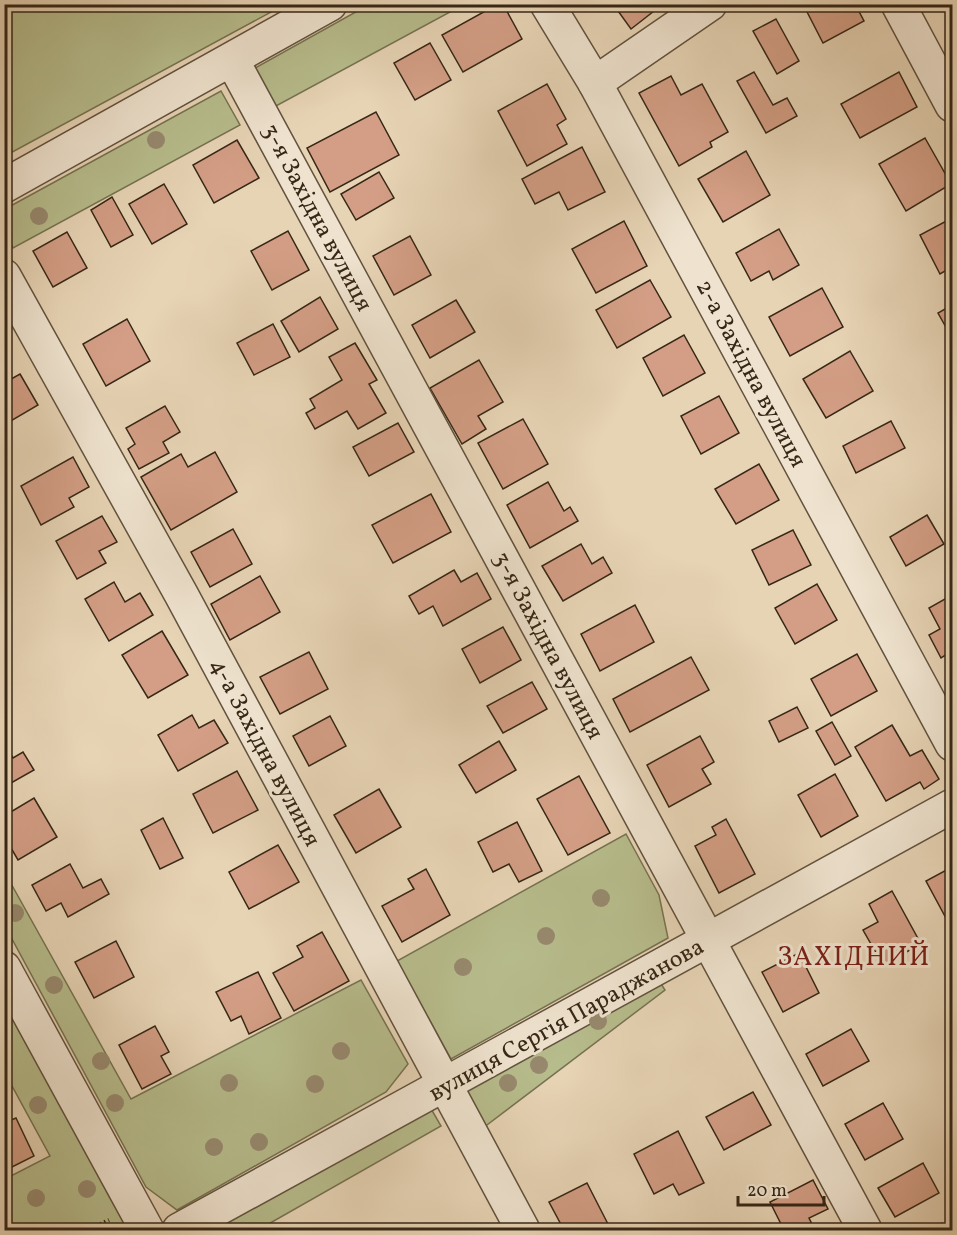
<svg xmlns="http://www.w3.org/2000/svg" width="957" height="1235" viewBox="0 0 957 1235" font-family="Vollkorn,serif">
	<rect width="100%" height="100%" fill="#e7d4b5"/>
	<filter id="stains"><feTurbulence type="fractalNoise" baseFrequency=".00333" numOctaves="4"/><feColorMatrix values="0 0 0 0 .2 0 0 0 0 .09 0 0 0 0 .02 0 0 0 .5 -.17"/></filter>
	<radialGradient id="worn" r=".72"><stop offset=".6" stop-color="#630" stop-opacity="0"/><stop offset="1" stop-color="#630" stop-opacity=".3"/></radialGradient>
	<!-- green -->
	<g fill="#b7bc8c" stroke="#767251" stroke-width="1.5">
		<polygon points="5,4 284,4 284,5 5,156"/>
		<polygon points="370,4 463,5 276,106 255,68"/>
		<polygon points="221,91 240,125 13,248 5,231 5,209"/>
		<polygon points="626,834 659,895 668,938 451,1059 397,961"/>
		<polygon points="4,871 131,1099 361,980 408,1064 386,1092 177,1210 146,1187 5,926"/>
		<polygon points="658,979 665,990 483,1128 461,1091"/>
		<polygon points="4,1003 128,1230 5,1230 5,1179 50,1156 5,1073"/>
		<polygon points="430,1107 441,1126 258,1230 206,1230"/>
	</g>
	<!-- building -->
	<g fill="#d39e85" stroke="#362716" stroke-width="1.5">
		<polygon points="498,4 503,4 522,39 463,72 442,35"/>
		<polygon points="613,4 663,4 631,29"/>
		<polygon points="803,4 855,4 864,21 823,43"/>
		<polygon points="776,19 799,61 777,74 753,31"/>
		<polygon points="430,43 451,80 415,100 394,63"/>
		<polygon points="754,72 773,105 787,98 797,116 766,133 737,81"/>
		<polygon points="899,72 917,107 860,138 841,104"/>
		<polygon points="671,76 681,95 702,84 728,132 710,142 712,147 679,166 639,93"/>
		<polygon points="547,84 566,119 557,125 567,144 527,166 498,111"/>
		<polygon points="376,112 399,155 330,192 307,148"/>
		<polygon points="925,138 951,184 906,211 879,164"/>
		<polygon points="237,140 259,178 214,203 193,165"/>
		<polygon points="582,147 605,192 568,210 559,192 535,204 522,179"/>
		<polygon points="746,151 770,195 723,222 698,179"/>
		<polygon points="379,172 394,198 356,220 341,194"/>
		<polygon points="164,184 187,224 152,244 129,204"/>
		<polygon points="112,197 133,235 111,247 91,210"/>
		<polygon points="952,218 952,267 940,274 920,235"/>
		<polygon points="624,221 647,266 596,293 572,249"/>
		<polygon points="779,229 799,265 773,280 769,271 751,281 736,253"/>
		<polygon points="288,231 309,270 272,290 251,251"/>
		<polygon points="67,232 87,268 53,287 33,251"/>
		<polygon points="410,236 431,275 394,295 373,256"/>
		<polygon points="650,280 671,317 617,348 596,310"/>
		<polygon points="822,288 843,327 790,356 769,317"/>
		<polygon points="320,297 338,329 299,352 281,321"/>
		<polygon points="456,300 475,332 430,358 412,325"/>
		<polygon points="952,305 952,338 938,313"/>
		<polygon points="127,319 150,361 106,386 83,344"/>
		<polygon points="273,324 290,357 254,375 237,343"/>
		<polygon points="684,335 705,373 663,396 643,358"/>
		<polygon points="355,343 377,380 369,384 386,413 358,429 347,411 315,429 306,413 315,408 310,399 342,380 329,357"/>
		<polygon points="850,351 873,391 826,418 803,379"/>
		<polygon points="479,360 503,402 478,416 486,429 462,444 430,388"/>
		<polygon points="20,374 38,405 4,425 4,383"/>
		<polygon points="719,396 739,433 701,454 681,416"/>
		<polygon points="165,406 180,432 163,442 169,453 139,469 128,449 135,444 126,428"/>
		<polygon points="523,419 548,464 503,489 478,443"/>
		<polygon points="891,421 905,448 856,473 843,446"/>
		<polygon points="398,423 414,452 369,476 353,447"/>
		<polygon points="215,452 237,492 171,530 141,477 181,454 188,467"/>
		<polygon points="73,457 89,487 69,498 74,507 41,525 21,486"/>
		<polygon points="759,464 779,500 736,524 715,489"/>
		<polygon points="548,482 564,511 570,507 578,521 530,548 507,505"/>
		<polygon points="431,494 451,532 393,563 372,525"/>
		<polygon points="927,515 944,544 906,566 890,537"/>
		<polygon points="102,516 117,542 99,551 106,563 77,579 56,541"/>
		<polygon points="233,529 252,564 210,587 191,552"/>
		<polygon points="793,530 811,565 769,585 752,550"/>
		<polygon points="581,544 592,564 603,557 612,573 563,601 542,566"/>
		<polygon points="454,570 461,582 477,573 491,599 443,626 433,606 419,614 409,596"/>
		<polygon points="260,576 280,612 230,640 211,604"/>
		<polygon points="114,582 125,602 140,593 153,615 109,641 85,599"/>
		<polygon points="817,584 837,620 795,644 775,608"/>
		<polygon points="952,595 952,651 941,658 929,635 940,629 929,608"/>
		<polygon points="635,605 654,642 600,671 581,634"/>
		<polygon points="503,627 521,660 480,683 462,649"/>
		<polygon points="162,631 188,675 148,698 122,655"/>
		<polygon points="309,652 328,689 280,714 260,677"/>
		<polygon points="857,654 877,691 831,716 811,679"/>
		<polygon points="691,657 709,690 630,732 613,699"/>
		<polygon points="532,682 547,709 503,733 487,706"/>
		<polygon points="797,707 808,728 779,742 769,721"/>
		<polygon points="192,715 199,728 214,720 228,743 178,771 158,735"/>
		<polygon points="330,716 346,746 309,766 293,736"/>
		<polygon points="832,722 851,756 835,765 816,731"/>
		<polygon points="892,725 910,756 922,750 939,779 924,789 920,782 886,801 855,747"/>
		<polygon points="700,736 714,762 702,769 711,784 669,807 647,765"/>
		<polygon points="499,741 516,770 476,793 459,765"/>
		<polygon points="4,743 13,758 23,752 34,770 4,787"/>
		<polygon points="237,771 258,810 213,833 193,794"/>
		<polygon points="835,774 858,816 821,837 798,795"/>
		<polygon points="579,776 610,833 568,855 537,799"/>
		<polygon points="379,789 401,827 356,853 334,815"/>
		<polygon points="34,798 57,837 18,860 4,836 4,816"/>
		<polygon points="163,818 183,858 160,869 141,830"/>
		<polygon points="726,819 755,874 719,893 695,846 716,835 712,827"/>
		<polygon points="517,822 542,871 519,882 509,864 493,872 478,842"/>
		<polygon points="278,845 299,882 249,909 229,872"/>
		<polygon points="70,864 83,888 101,879 109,894 68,917 61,903 46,911 32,885"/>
		<polygon points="952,867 952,917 947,920 926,881"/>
		<polygon points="426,869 450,915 402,942 382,906 414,889 408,879"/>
		<polygon points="892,891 921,944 883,965 863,930 878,922 869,904"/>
		<polygon points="322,932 349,981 294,1011 273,973 303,957 297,946"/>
		<polygon points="116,941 134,977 94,998 75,962"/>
		<polygon points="799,953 819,993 783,1012 762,972"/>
		<polygon points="258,972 281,1018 249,1034 241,1016 231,1021 216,992"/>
		<polygon points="155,1026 169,1052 161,1056 171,1074 142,1089 119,1045"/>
		<polygon points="851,1029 869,1061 823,1086 806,1054"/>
		<polygon points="753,1092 771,1125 724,1150 706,1117"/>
		<polygon points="883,1103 903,1139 865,1160 845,1124"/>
		<polygon points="16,1118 34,1156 4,1171 4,1123"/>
		<polygon points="678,1131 704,1183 679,1195 673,1184 654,1194 634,1154"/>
		<polygon points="923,1163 939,1193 895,1217 878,1188"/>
		<polygon points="813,1180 828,1209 809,1218 815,1230 784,1230 770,1202"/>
		<polygon points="587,1183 611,1230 564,1230 549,1202"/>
		<polygon points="942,1223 946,1230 929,1230"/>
	</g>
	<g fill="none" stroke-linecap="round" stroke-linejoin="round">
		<defs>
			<g id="minor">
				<polyline points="547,4 595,83 952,744"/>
				<polyline points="898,4 952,105"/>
				<polyline points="232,60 865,1230"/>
				<polyline points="595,83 710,4"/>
				<polyline points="4,186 330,4"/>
				<polyline points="4,276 181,594 523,1230"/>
				<polyline points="4,968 147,1230"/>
				<polyline points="179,1230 952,806"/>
			</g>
		</defs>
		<!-- minor casing -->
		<use href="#minor" stroke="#62523e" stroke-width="36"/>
		<!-- path -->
		<polyline stroke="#362716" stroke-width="4" stroke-dasharray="1.5 3" stroke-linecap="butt" points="88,1230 109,1220"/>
		<!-- minor -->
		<use href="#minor" stroke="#efe3cf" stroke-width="33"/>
	</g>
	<!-- trees -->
	<g fill="#97896e">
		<circle cx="156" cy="140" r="9"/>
		<circle cx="39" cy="216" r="9"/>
		<circle cx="601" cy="898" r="9"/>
		<circle cx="15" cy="913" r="9"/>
		<circle cx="546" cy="936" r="9"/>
		<circle cx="463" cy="967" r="9"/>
		<circle cx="54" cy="985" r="9"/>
		<circle cx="598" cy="1021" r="9"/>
		<circle cx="341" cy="1051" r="9"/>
		<circle cx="101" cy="1061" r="9"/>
		<circle cx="539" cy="1065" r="9"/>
		<circle cx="229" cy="1083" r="9"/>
		<circle cx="508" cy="1083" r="9"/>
		<circle cx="315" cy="1084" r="9"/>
		<circle cx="115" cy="1103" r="9"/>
		<circle cx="38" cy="1105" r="9"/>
		<circle cx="259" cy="1142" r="9"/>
		<circle cx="214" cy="1147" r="9"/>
		<circle cx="87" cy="1189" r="9"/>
		<circle cx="36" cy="1198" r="9"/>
	</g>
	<g text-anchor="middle" stroke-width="6" stroke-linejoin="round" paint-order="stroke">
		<!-- street labels -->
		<g font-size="24" fill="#362716" stroke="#efe3cf">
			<text transform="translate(318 217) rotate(62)" y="8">3-я Західна вулиця</text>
			<text transform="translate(752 373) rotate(62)" y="8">2-а Західна вулиця</text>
			<text transform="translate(549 645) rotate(62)" y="8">3-я Західна вулиця</text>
			<text transform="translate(266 752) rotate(62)" y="8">4-а Західна вулиця</text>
			<text transform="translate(566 1019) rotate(-29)" y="8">вулиця Сергія Параджанова</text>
		</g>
		<!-- quarter labels -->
		<g font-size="27" letter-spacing="1.5" fill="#7a1f14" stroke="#efe3cf">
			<text x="854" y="965">ЗАХІДНИЙ</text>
		</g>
	</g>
	<!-- margin -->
	<rect width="957" height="1235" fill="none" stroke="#e7d4b5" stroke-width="24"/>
	<rect x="6" y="6" width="945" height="1223" fill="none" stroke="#362716" stroke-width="3"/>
	<rect x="12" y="12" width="933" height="1211" fill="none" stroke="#362716" stroke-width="1.5"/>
	<!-- scale -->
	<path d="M738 1196v9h86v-9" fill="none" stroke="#362716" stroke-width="3"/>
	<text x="747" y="1196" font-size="18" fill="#362716" stroke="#efe3cf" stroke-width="4.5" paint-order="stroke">20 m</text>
	<rect width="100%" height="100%" filter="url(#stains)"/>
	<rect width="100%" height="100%" fill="url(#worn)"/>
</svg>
